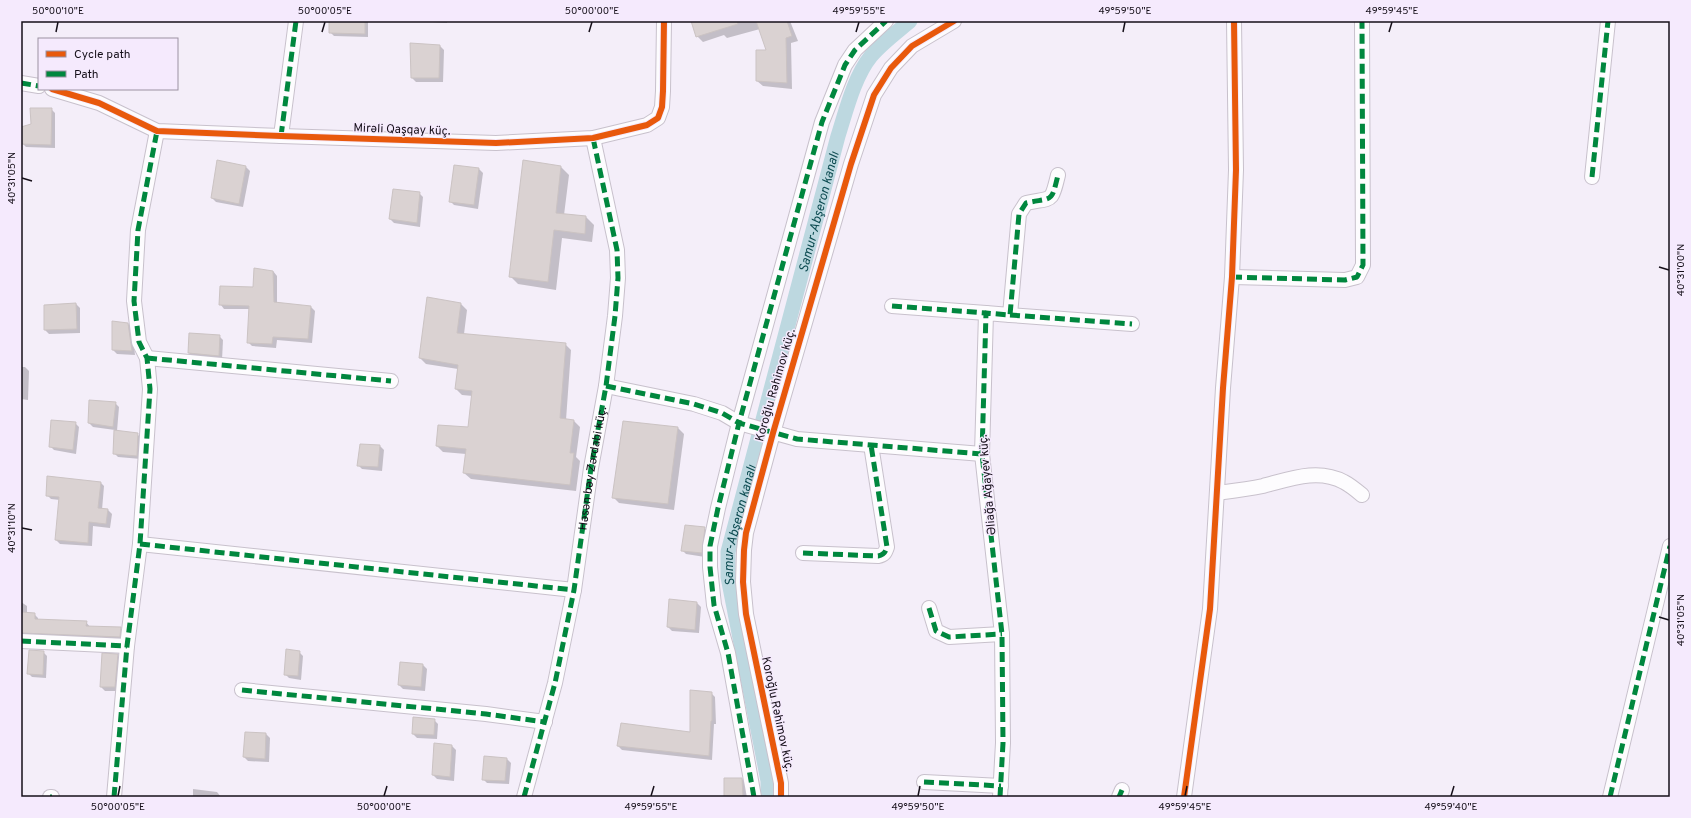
<svg xmlns="http://www.w3.org/2000/svg" width="1691" height="818" viewBox="0 0 1691 818" font-family="Overpass,sans-serif">
	<rect width="100%" height="100%" fill="#f4eef9"/>
	<!-- shadow -->
	<g fill="#0003">
		<polygon points="330,21 368,21 368,37 334,36 330,32"/>
		<polygon points="418,21 447,21 447,23"/>
		<polygon points="692,21 790,21 798,41 791,43 792,89 763,86 757,81 768,51 760,29 727,38 724,35 703,42 697,36"/>
		<polygon points="440,46 444,50 443,82 416,82 412,78"/>
		<polygon points="51,109 55,113 55,148 26,147 22,143 21,128 32,125"/>
		<polygon points="454,166 479,169 483,173 478,209 454,205 450,201"/>
		<polygon points="246,167 250,171 243,207 216,202 212,198"/>
		<polygon points="561,167 569,175 564,215 586,217 594,225 592,242 562,238 556,290 518,284 510,276"/>
		<polygon points="419,193 423,197 420,227 394,223 390,219"/>
		<polygon points="273,271 277,276 277,303 311,307 315,311 312,343 277,340 276,348 252,346 248,342 250,309 224,309 221,305 221,287 254,288"/>
		<polygon points="76,304 80,308 80,333 49,334 45,330"/>
		<polygon points="461,304 467,310 464,334 565,344 571,350 566,420 574,421 580,427 576,457 580,461 576,491 471,479 464,473 466,454 443,452 437,446 469,428 473,396 462,395 456,389 458,369 426,364 420,358"/>
		<polygon points="128,324 132,328 135,355 117,354 113,350"/>
		<polygon points="219,336 223,340 222,360 193,357 189,353"/>
		<polygon points="21,367 25,367 29,371 28,400 21,399"/>
		<polygon points="115,403 119,407 117,431 137,434 141,438 141,459 118,457 114,453 115,430 93,427 89,423"/>
		<polygon points="75,423 79,427 76,454 54,450 50,446"/>
		<polygon points="678,428 684,434 674,510 619,503 613,497"/>
		<polygon points="380,446 384,450 382,471 362,469 358,465"/>
		<polygon points="100,482 104,486 102,510 108,510 112,514 110,528 93,526 92,546 60,544 56,540 60,500 51,499 47,495"/>
		<polygon points="704,528 708,532 705,557 686,554 682,550"/>
		<polygon points="21,602 27,606 27,613 34,614 38,618 38,620 86,622 90,627 120,628 124,632 123,641 21,637"/>
		<polygon points="697,603 701,607 699,633 672,631 668,627"/>
		<polygon points="43,652 47,656 46,678 32,677 28,673"/>
		<polygon points="299,652 303,656 301,680 289,678 285,674"/>
		<polygon points="117,655 121,659 119,691 105,691 101,687"/>
		<polygon points="423,665 427,669 425,691 403,689 399,685"/>
		<polygon points="711,693 715,697 716,724 714,724 712,760 622,750 618,746 691,733"/>
		<polygon points="434,720 438,724 437,739 417,738 413,734"/>
		<polygon points="246,733 266,734 270,738 269,762 248,761 244,757"/>
		<polygon points="434,744 452,746 456,750 454,781 437,779 433,775"/>
		<polygon points="507,759 511,763 509,784 487,783 483,779"/>
		<polygon points="742,779 746,783 746,797 725,797"/>
		<polygon points="193,789 217,792 221,797 193,797"/>
	</g>
	<g fill="none" stroke-linecap="round" stroke-linejoin="round">
		<!-- canal -->
		<path stroke="#bdd8e0" stroke-width="15" id="s1" d="M768,797V781L728,577V552L838,136C846,111 854,77 871,56C882,43 897,32 910,21"/>
	</g>
	<!-- building -->
	<g fill="#dad2d2" stroke="#cbc3c3">
		<polygon points="329,21 365,21 365,34 329,33"/>
		<polygon points="691,21 737,21 738,24 696,37"/>
		<polygon points="756,21 787,21 792,36 786,38 787,83 756,81 756,50 766,50"/>
		<polygon points="410,43 440,45 439,78 411,78"/>
		<polygon points="30,108 52,108 51,145 21,144 21,127 31,124"/>
		<polygon points="217,160 246,166 239,204 211,198"/>
		<polygon points="523,160 561,166 556,213 586,216 585,234 554,230 548,282 509,277"/>
		<polygon points="454,165 479,168 474,205 449,202"/>
		<polygon points="393,189 420,192 417,223 389,219"/>
		<polygon points="254,268 273,271 274,302 311,306 308,339 273,337 272,344 247,343 249,306 219,305 220,286 253,287"/>
		<polygon points="427,297 461,303 457,333 566,343 560,418 574,420 570,453 574,453 570,485 463,473 466,449 436,446 438,425 468,427 472,391 455,389 458,365 419,358"/>
		<polygon points="76,303 77,329 44,330 44,305"/>
		<polygon points="112,321 128,323 132,351 112,350"/>
		<polygon points="189,333 220,335 219,356 188,353"/>
		<polygon points="89,400 116,402 113,427 88,423"/>
		<polygon points="51,420 76,422 73,450 49,447"/>
		<polygon points="623,421 678,427 668,504 612,498"/>
		<polygon points="114,430 138,433 137,456 113,454"/>
		<polygon points="360,444 380,445 378,467 357,466"/>
		<polygon points="47,476 101,482 98,508 108,509 106,524 89,522 88,543 55,540 59,497 46,496"/>
		<polygon points="685,525 705,527 702,553 681,551"/>
		<polygon points="669,599 697,602 695,630 667,627"/>
		<polygon points="21,612 35,613 35,619 87,621 86,626 121,627 120,637 21,633"/>
		<polygon points="286,649 300,651 298,676 284,675"/>
		<polygon points="29,650 44,651 43,675 27,674"/>
		<polygon points="102,653 118,654 115,687 100,687"/>
		<polygon points="400,662 423,664 421,687 398,685"/>
		<polygon points="690,690 712,692 712,721 711,721 709,756 617,746 621,723 690,732"/>
		<polygon points="413,717 435,719 434,735 412,734"/>
		<polygon points="245,732 266,733 265,759 243,757"/>
		<polygon points="434,743 452,745 450,777 432,775"/>
		<polygon points="484,756 507,758 505,781 482,780"/>
		<polygon points="724,778 742,778 743,797 724,797"/>
	</g>
	<g fill="none" stroke-linecap="round" stroke-linejoin="round">
		<defs>
			<g id="minor">
				<polyline points="21,83 39,86"/>
				<polyline points="52,89 99,103 157,131 281,136 496,143 593,138 647,125 658,118 662,107 663,91 664,21"/>
				<polyline points="281,136 296,21"/>
				<polyline points="1592,177 1608,21"/>
				<polyline points="1232,277 1345,280 1357,277 1363,265 1362,21"/>
				<polyline points="892,306 986,313"/>
				<polyline points="1010,315 1132,324"/>
				<polyline points="147,358 391,381"/>
				<polyline points="606,386 694,404 722,413 739,423 797,439 982,454"/>
				<path d="M1217,493C1232,491 1248,489 1263,486C1290,479 1318,468 1344,482C1350,485 1356,490 1362,495"/>
				<polyline points="140,544 574,590"/>
				<path d="M803,553L878,556C884,555 885,553 887,547L871,445"/>
				<polyline points="929,608 936,631 949,637 1002,634"/>
				<polyline points="21,641 127,646"/>
				<polyline points="242,690 486,714 545,722"/>
				<polyline points="924,782 1001,786"/>
				<polyline points="50,797 52,797"/>
				<polyline points="114,797 127,646 140,544 150,389 147,358 139,342 134,301 138,230 157,131"/>
				<polyline points="524,797 555,683 574,590 591,468 606,386 615,316 618,278 617,250 593,138"/>
				<polyline points="754,797 728,653 714,605 710,567 710,546 718,508 739,423 822,122 845,65 855,50 886,21"/>
				<polyline points="781,797 781,783 746,614 743,582 744,550 746,533 773,433 851,164 874,95 891,68 912,46 954,21"/>
				<path d="M1000,797L1003,743L1002,634L982,454L986,313L1010,315L1019,214L1026,203C1053,197 1051,204 1058,175"/>
				<polyline points="1119,797 1122,790"/>
				<polyline points="1184,797 1210,609 1223,388 1232,277 1236,170 1234,21"/>
				<polyline points="1610,797 1670,546"/>
			</g>
		</defs>
		<!-- minor casing -->
		<use href="#minor" stroke="#c8c1cc" stroke-width="16"/>
		<!-- minor -->
		<use href="#minor" stroke="#fdfcfe" stroke-width="14"/>
		<!-- quiet -->
		<g stroke="#00873e" stroke-width="5" stroke-dasharray="10 5" stroke-linecap="butt">
			<polyline points="21,83 39,86"/>
			<polyline points="281,136 296,21"/>
			<polyline points="1592,177 1608,21"/>
			<polyline points="1232,277 1345,280 1357,277 1363,265 1362,21"/>
			<polyline points="892,306 986,313"/>
			<polyline points="1010,315 1132,324"/>
			<polyline points="147,358 391,381"/>
			<polyline points="606,386 694,404 722,413 739,423 797,439 982,454"/>
			<polyline points="140,544 574,590"/>
			<path d="M803,553L878,556C884,555 885,553 887,547L871,445"/>
			<polyline points="929,608 936,631 949,637 1002,634"/>
			<polyline points="21,641 127,646"/>
			<polyline points="242,690 486,714 545,722"/>
			<polyline points="924,782 1001,786"/>
			<polyline points="50,797 52,797"/>
			<polyline points="114,797 127,646 140,544 150,389 147,358 139,342 134,301 138,230 157,131"/>
			<path id="s2" d="M524,797L555,683L574,590L591,468L606,386L615,316L618,278L617,250L593,138"/>
			<polyline points="754,797 728,653 714,605 710,567 710,546 718,508 739,423 822,122 845,65 855,50 886,21"/>
			<path d="M1000,797L1003,743L1002,634L982,454L986,313L1010,315L1019,214L1026,203C1053,197 1051,204 1058,175"/>
			<polyline points="1119,797 1122,790"/>
			<polyline points="1610,797 1670,546"/>
		</g>
		<defs>
			<g id="cycleway">
				<polyline points="52,89 99,103 157,131 281,136 496,143 593,138 647,125 658,118 662,107 663,91 664,21"/>
				<polyline points="781,797 781,783 746,614 743,582 744,550 746,533 773,433 851,164 874,95 891,68 912,46 954,21"/>
				<polyline points="1184,797 1210,609 1223,388 1232,277 1236,170 1234,21"/>
			</g>
		</defs>
		<!-- cycleway casing -->
		<use href="#cycleway" stroke="#f5eafd" stroke-width="8"/>
		<!-- cycleway -->
		<use href="#cycleway" stroke="#e8590c" stroke-width="6"/>
	</g>
	<!-- ticks -->
	<path fill="none" stroke="#150f19" stroke-width="1.5" d="M56,32L58,22M322,32L325,22M589,32L592,22M856,32L859,22M1123,32L1125,22M1389,32L1392,22M22,178L32,181M1659,267L1669,270M22,528L32,530M1659,617L1669,620M118,796L120,786M384,796L387,786M651,796L654,786M918,796L920,786M1185,796L1187,786M1451,796L1454,786"/>
	<g text-anchor="middle" stroke-width="3" stroke-linejoin="round" paint-order="stroke">
		<!-- street labels -->
		<g font-size="12" fill="#150f19" stroke="#f5eafd">
			<text transform="translate(402 129) rotate(2)" y="4">Mirəli Qaşqay küç.</text>
			<text transform="translate(775 385) rotate(-74)" y="4">Koroğlu Rəhimov küç.</text>
			<text dy="4" stroke="none"><textPath href="#s2" startOffset="336">Həsən bəy Zərdabi küç.</textPath></text>
			<text transform="translate(987 485) rotate(-95)" y="4">Əliağa Ağayev küç.</text>
			<text transform="translate(778 714) rotate(78)" y="4">Koroğlu Rəhimov küç.</text>
		</g>
		<!-- water labels -->
		<g font-size="13" font-style="italic" fill="#0e4c52" stroke="#f5eafd">
			<text dy="5" stroke="none"><textPath href="#s1" startOffset="601">Samur-Abşeron kanalı</textPath></text>
			<text dy="5" stroke="none"><textPath href="#s1" startOffset="277">Samur-Abşeron kanalı</textPath></text>
		</g>
	</g>
	<!-- border -->
	<rect width="1691" height="818" fill="none" stroke="#f5eafd" stroke-width="44"/>
	<!-- legend -->
	<rect x="38" y="38" width="140" height="52" fill="#f5eafd" stroke="#9b92a2"/>
	<rect x="46" y="51" width="20" height="6" fill="#e8590c" stroke="#9b92a2"/>
	<text x="74" y="58" font-size="12" fill="#150f19">Cycle path</text>
	<rect x="46" y="71" width="20" height="6" fill="#00873e" stroke="#9b92a2"/>
	<text x="74" y="78" font-size="12" fill="#150f19">Path</text>
	<rect x="22" y="22" width="1647" height="774" fill="none" stroke="#150f19" stroke-width="1.5"/>
	<g font-size="10" text-anchor="middle" fill="#150f19">
		<text x="58" y="14">50°00'10"E</text>
		<text x="325" y="14">50°00'05"E</text>
		<text x="592" y="14">50°00'00"E</text>
		<text x="859" y="14">49°59'55"E</text>
		<text x="1125" y="14">49°59'50"E</text>
		<text x="1392" y="14">49°59'45"E</text>
		<text transform="translate(11 178) rotate(-90)" y="4">40°31'05"N</text>
		<text transform="translate(1680 270) rotate(-90)" y="4">40°31'00"N</text>
		<text transform="translate(11 528) rotate(-90)" y="4">40°31'10"N</text>
		<text transform="translate(1680 620) rotate(-90)" y="4">40°31'05"N</text>
		<text x="118" y="810">50°00'05"E</text>
		<text x="384" y="810">50°00'00"E</text>
		<text x="651" y="810">49°59'55"E</text>
		<text x="918" y="810">49°59'50"E</text>
		<text x="1185" y="810">49°59'45"E</text>
		<text x="1451" y="810">49°59'40"E</text>
	</g>
</svg>
